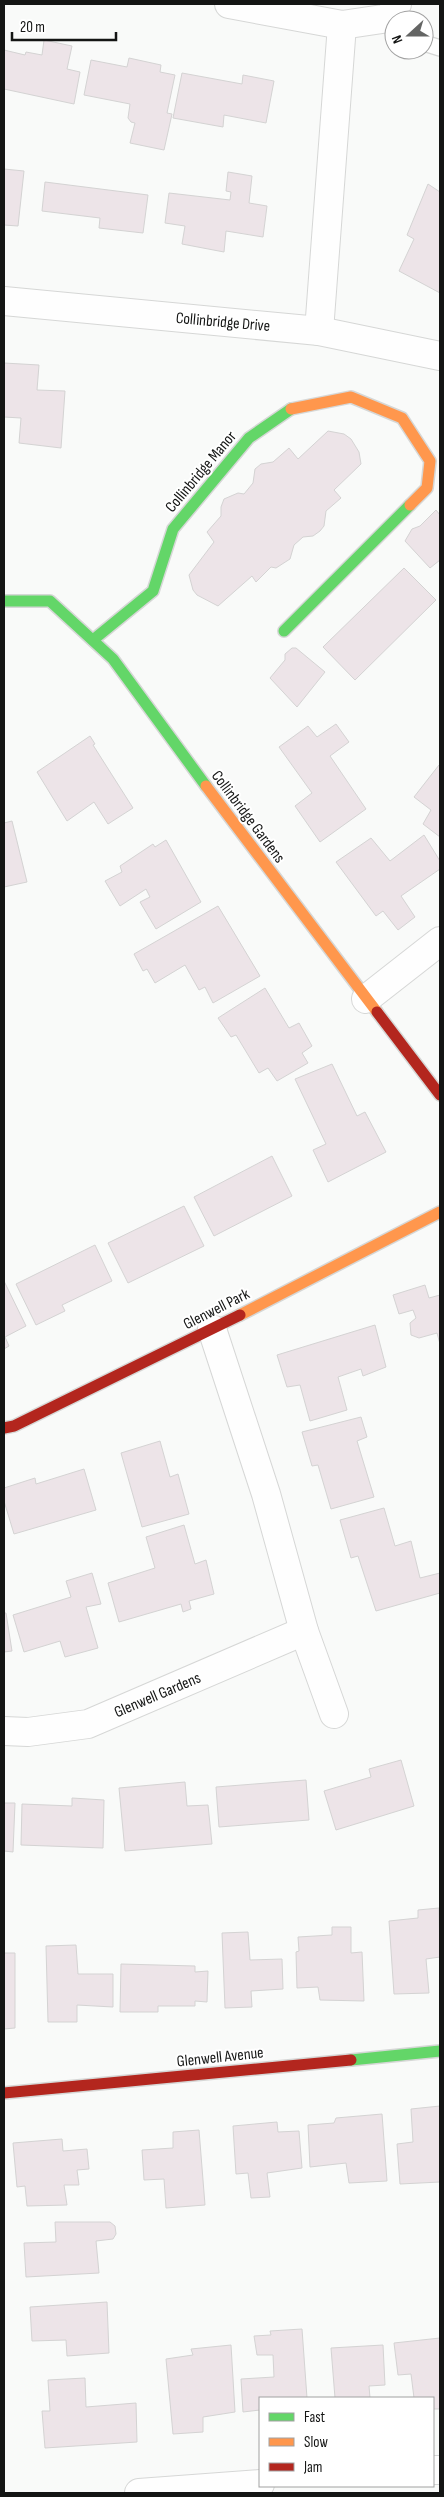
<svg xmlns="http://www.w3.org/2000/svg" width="444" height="2497" viewBox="0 0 444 2497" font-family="'Sofia Sans Condensed',sans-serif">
	<rect width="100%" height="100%" fill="#f9faf9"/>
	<!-- building -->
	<g fill="#ede4e8" stroke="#d4d3d3">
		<polygon points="44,40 72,46 67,69 80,72 74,104 4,89 4,50 25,55 26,52 42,55"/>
		<polygon points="129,58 161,65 160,72 175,75 167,113 172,114 164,150 130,143 135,123 131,122 128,118 130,104 84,95 91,60 127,67"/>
		<polygon points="182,73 242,84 243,75 274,81 266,123 224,115 223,127 173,118"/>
		<polygon points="4,169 24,171 18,226 4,225"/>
		<polygon points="228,172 252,176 249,203 267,206 263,237 226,231 224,252 182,244 185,226 165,223 169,193 230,200 231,192 226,191"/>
		<polygon points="45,182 148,195 143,233 99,228 100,218 42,211"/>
		<polygon points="428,184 440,192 440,298 440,293 399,271 414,239 407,235"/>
		<polygon points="4,363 39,365 37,390 65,391 61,448 19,443 21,418 4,417"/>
		<polygon points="328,431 344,434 351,439 359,452 361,464 334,490 341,498 326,511 324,526 320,531 313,536 303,537 294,545 290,559 276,568 271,567 256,582 252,576 218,606 197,595 193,590 189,575 214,542 207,532 221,516 221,507 224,499 238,493 244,494 253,483 255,469 261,464 273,462 289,448 298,459"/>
		<polygon points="436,510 440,515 440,560 430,568 405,541 412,529 420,526"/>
		<polygon points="404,568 436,600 355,680 323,647"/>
		<polygon points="292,648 296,648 325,672 297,707 270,678 285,660 285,654"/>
		<polygon points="336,724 349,742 330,756 366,809 320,842 295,806 312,793 279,747 308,726 317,737"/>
		<polygon points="90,736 95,744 93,745 133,808 108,824 94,802 67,821 37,772"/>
		<polygon points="439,765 440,766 440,837 423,824 431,810 414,797"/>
		<polygon points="12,821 27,882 4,887 4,823"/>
		<polygon points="424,835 440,861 440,869 401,896 415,917 398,930 383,911 376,916 336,862 371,838 390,861"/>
		<polygon points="166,840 201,902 156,929 140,902 150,897 146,889 120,906 105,881 122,872 120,866 153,844 155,847"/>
		<polygon points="218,906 260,976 213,1003 205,987 199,990 185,965 155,983 147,969 143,971 134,954"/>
		<polygon points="265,988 289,1028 299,1023 312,1046 302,1053 308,1063 277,1081 268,1068 259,1073 236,1035 231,1037 218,1018"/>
		<polygon points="332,1064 357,1116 365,1112 386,1152 328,1182 313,1150 326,1144 295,1079"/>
		<polygon points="272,1156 292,1196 214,1236 194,1197"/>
		<polygon points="184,1206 204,1246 128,1283 108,1243"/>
		<polygon points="95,1245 112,1281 62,1305 65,1311 36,1325 16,1284"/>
		<polygon points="4,1281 26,1326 5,1337 9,1346 4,1349"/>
		<polygon points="425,1285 429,1298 440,1295 440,1344 437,1333 419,1338 411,1335 410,1323 416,1318 413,1310 399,1314 393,1295"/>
		<polygon points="375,1325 386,1367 363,1376 361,1369 338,1377 347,1410 310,1421 300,1385 287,1387 277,1355"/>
		<polygon points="361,1417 367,1437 357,1441 374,1497 331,1509 318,1465 312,1466 302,1432"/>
		<polygon points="160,1441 170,1477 178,1474 189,1514 142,1527 121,1453"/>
		<polygon points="84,1469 96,1510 14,1534 4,1501 4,1488 35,1478 36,1484"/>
		<polygon points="384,1508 395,1546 411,1541 420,1578 440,1573 440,1593 376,1611 358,1556 351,1558 340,1520"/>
		<polygon points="184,1525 195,1564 206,1560 214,1594 189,1601 191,1609 183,1612 181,1604 119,1622 108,1583 155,1568 146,1537"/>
		<polygon points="92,1573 101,1604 86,1607 98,1648 65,1657 60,1641 24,1652 13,1615 71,1597 66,1581"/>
		<polygon points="4,1613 6,1613 12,1651 4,1652"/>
		<polygon points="401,1760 414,1806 336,1830 324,1791 371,1777 369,1769"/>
		<polygon points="306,1780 309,1820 219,1827 216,1787"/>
		<polygon points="185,1782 187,1806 208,1805 212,1844 125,1851 119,1788"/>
		<polygon points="72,1798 104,1800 103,1848 21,1845 22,1804 72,1806"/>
		<polygon points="4,1803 15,1803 13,1852 4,1851"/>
		<polygon points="439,1908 440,1957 426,1959 429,1993 394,1994 389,1921 418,1918 418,1910"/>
		<polygon points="332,1927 351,1927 351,1953 362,1952 364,2001 320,2000 318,1987 297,1988 296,1952 299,1951 298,1937 332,1935"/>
		<polygon points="248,1932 250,1960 282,1959 283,1989 251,1991 252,2007 225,2008 222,1933"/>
		<polygon points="76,1945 78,1974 113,1974 113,2007 77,2005 77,2022 48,2022 46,1946"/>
		<polygon points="4,1953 15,1953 15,2028 4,2029"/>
		<polygon points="121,1964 195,1966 195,1972 208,1971 207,2002 195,2001 195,2006 158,2006 158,2012 120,2012"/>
		<polygon points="440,2106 440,2182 400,2184 397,2144 413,2142 411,2109"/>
		<polygon points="382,2114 387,2181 349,2183 346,2163 310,2167 308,2125 334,2123 336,2118"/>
		<polygon points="277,2122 278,2132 299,2131 302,2168 267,2173 270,2197 251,2198 248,2173 236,2174 233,2126"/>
		<polygon points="199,2130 205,2205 166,2208 164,2179 144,2180 142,2150 173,2148 173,2132"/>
		<polygon points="62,2139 63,2151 87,2149 89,2169 77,2170 79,2185 64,2185 67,2205 27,2206 25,2186 17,2187 13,2143"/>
		<polygon points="55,2222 110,2222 115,2226 116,2234 113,2239 96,2241 99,2273 26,2277 24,2243 56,2242"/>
		<polygon points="107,2302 109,2353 67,2356 66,2340 32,2341 30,2307"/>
		<polygon points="302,2329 307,2398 260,2398 260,2410 243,2412 241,2379 274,2377 273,2355 257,2355 254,2336 271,2335 270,2331"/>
		<polygon points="440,2338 440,2409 433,2409 433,2398 414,2398 411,2374 398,2375 394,2343"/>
		<polygon points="231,2345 235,2412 203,2417 203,2432 173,2434 166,2359 193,2355 191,2349"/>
		<polygon points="383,2345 385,2385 369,2386 370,2398 335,2398 331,2348"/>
		<polygon points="85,2378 86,2407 136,2403 137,2442 45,2448 42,2411 50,2411 48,2380"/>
	</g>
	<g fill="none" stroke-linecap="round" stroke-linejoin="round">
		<defs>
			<polyline id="lane" points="424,43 440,48"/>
			<g id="street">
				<polyline points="229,4 342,25 389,18 397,4"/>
				<polyline points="4,301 319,331 440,356"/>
				<polyline points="319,331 342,25"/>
				<polyline points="366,999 440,941"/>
				<polyline points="212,1329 266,1494 304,1631 334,1714"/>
				<polyline points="4,1731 28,1732 88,1724 304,1631"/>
				<polyline points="433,2470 440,2470"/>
				<polyline points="139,2493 260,2484"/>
			</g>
			<g id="fast">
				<polyline points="4,601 50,601 113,659 206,786"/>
				<polyline points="284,631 410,505"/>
				<polyline points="93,640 153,591 173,529 249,438 291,409"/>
				<polyline points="351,2060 440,2051"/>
			</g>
			<g id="slow">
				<polyline points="291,409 351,397 402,418 430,461 427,488 410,505"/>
				<polyline points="206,786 377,1012"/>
				<polyline points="240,1315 440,1212"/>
			</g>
			<g id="jam">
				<polyline points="377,1012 440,1095"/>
				<polyline points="4,1428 14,1426 240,1315"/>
				<polyline points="4,2093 351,2060"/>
			</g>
		</defs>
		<!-- lane casing -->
		<use href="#lane" stroke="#d6d7d6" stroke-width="18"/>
		<!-- street casing -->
		<use href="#street" stroke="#d6d7d6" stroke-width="30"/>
		<!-- fast casing -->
		<use href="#fast" stroke="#d6d7d6" stroke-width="14"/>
		<!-- slow casing -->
		<use href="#slow" stroke="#d6d7d6" stroke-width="14"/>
		<!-- jam casing -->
		<use href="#jam" stroke="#d6d7d6" stroke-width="14"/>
		<!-- lane -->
		<use href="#lane" stroke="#fefefe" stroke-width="15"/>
		<!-- street -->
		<use href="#street" stroke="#fefefe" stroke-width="28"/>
		<!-- fast -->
		<use href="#fast" stroke="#63d668" stroke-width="11"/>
		<!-- slow -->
		<use href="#slow" stroke="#ff974d" stroke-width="11"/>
		<!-- jam -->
		<use href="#jam" stroke="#b3261e" stroke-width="11"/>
	</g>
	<g text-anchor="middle" stroke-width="4" stroke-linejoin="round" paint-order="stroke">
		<!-- street labels -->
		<g font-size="16" fill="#141514" stroke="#fff">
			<text transform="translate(223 321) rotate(5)" y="6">Collinbridge Drive</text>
			<text transform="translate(200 471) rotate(-50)" y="6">Collinbridge Manor</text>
			<text transform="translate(249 816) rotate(53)" y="6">Collinbridge Gardens</text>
			<text transform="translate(216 1308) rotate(-27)" y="6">Glenwell Park</text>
			<text transform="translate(157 1694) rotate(-23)" y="6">Glenwell Gardens</text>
			<text transform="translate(220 2056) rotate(-6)" y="6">Glenwell Avenue</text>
		</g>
	</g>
	<!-- border -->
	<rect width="444" height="2497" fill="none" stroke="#141514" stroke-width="10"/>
	<!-- legend -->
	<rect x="259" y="2397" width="175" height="90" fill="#ffffff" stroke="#a1a1a1"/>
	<rect x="269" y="2413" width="25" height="8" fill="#63d668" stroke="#a1a1a1"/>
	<text x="304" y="2422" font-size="15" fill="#141514">Fast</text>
	<rect x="269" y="2438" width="25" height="8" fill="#ff974d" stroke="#a1a1a1"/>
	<text x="304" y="2447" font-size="15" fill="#141514">Slow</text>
	<rect x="269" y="2463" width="25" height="8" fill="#b3261e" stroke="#a1a1a1"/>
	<text x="304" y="2472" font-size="15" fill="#141514">Jam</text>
	<!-- north arrow -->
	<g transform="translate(409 35) rotate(249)"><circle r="24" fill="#ffffff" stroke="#a1a1a1"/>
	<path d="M0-4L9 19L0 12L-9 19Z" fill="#646564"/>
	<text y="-8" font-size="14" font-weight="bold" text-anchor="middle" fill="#141514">N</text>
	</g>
	<!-- scale -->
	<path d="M12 32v8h104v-8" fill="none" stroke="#141514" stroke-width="2.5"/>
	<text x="20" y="32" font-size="15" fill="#141514" stroke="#ffffff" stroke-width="4" paint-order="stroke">20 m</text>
</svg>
